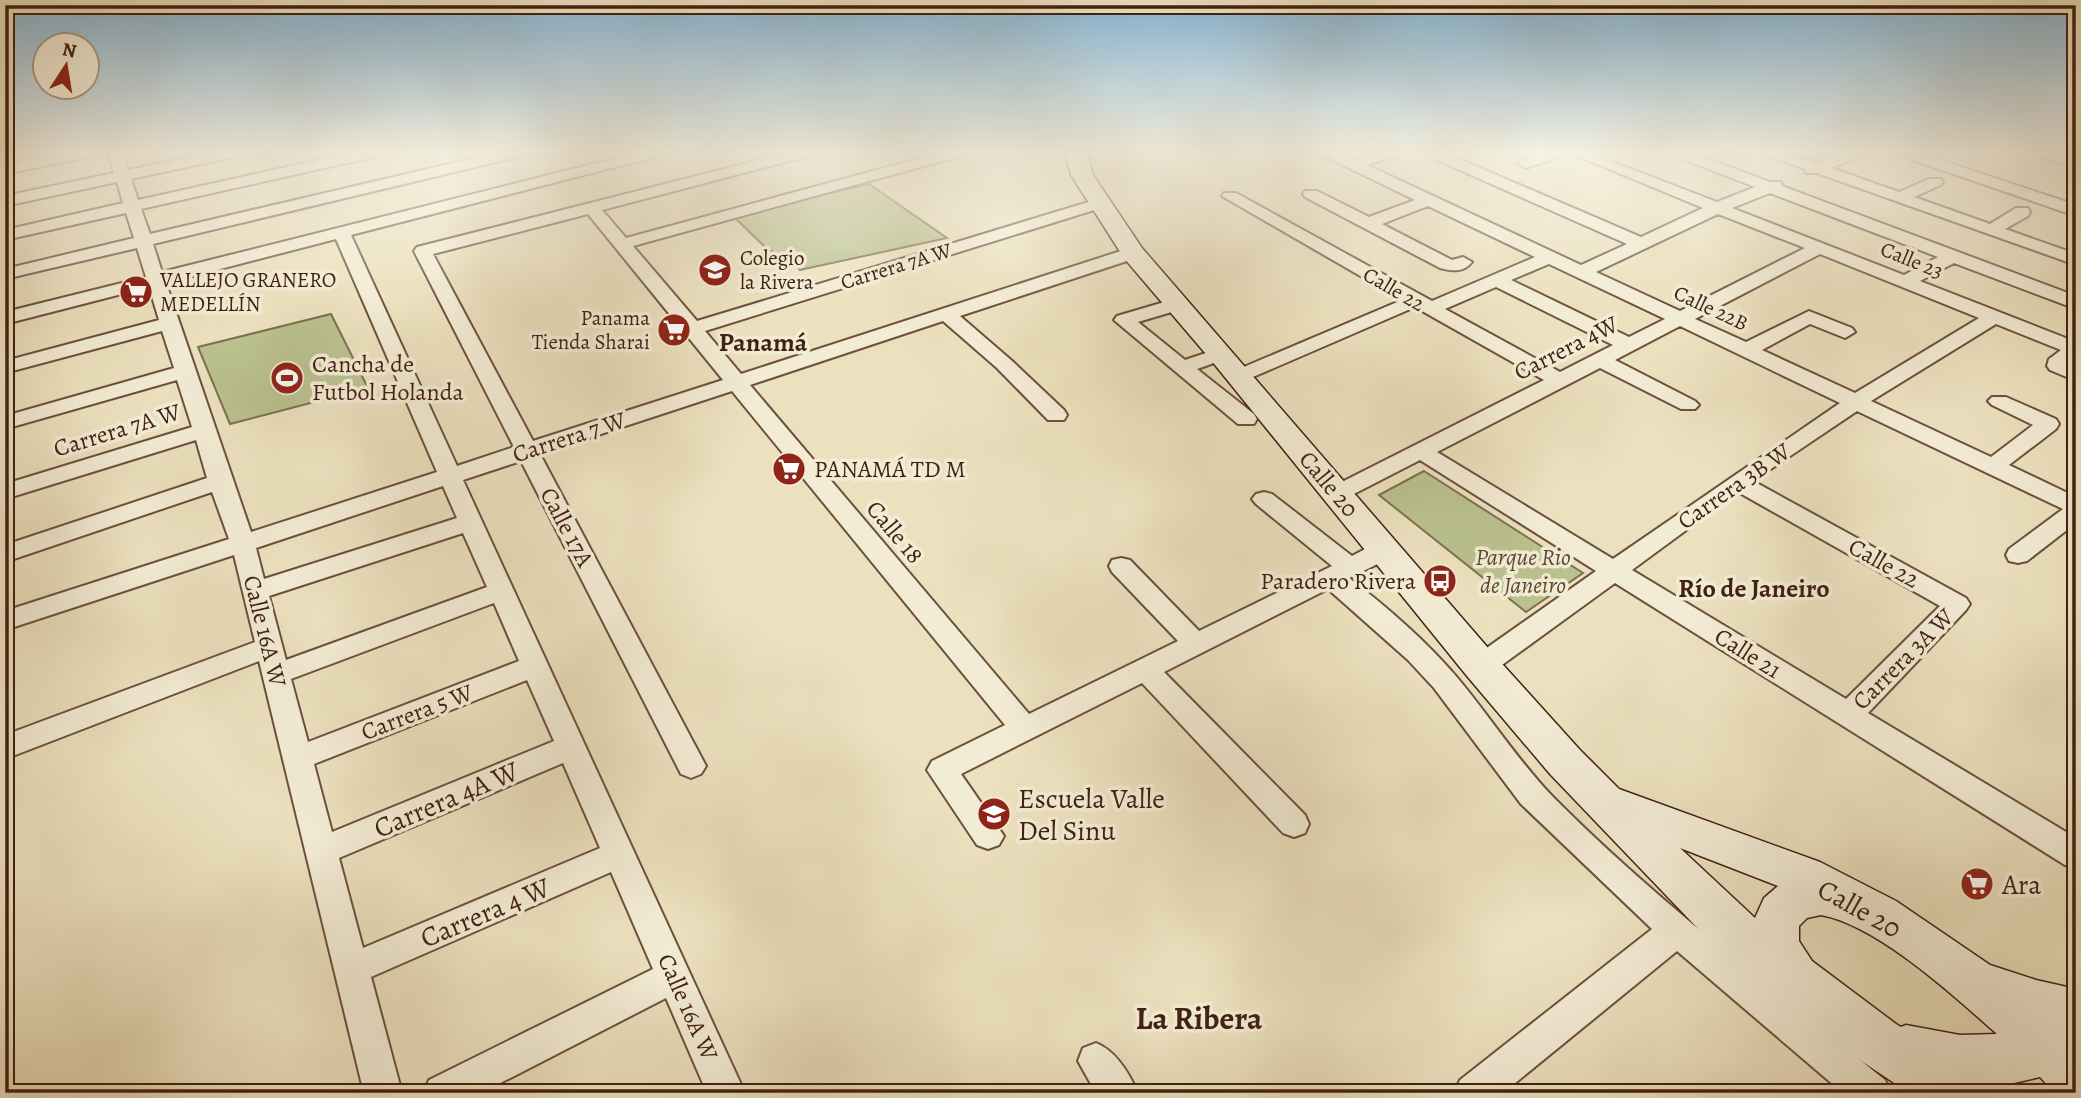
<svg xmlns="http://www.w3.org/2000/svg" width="2081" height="1098" viewBox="0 0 2081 1098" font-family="Alegreya,serif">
	<rect width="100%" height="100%" fill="#ece1bf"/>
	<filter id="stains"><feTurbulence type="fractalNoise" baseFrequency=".00286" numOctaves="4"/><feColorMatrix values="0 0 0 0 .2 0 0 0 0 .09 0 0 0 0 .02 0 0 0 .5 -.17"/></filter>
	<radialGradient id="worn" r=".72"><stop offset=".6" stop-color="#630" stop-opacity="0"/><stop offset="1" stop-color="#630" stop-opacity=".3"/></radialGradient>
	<!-- green -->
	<g fill="#bac290" stroke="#7e7051" stroke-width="2">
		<polygon points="869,184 947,238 800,270 795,264 767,249 733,216"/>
		<polygon points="331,314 368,388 230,424 198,347"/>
		<polygon points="1424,471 1583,573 1526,612 1379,495"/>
	</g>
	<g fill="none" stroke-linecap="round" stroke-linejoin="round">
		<defs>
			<g id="minor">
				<polygon points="67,152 95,152 87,157 5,174 5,164"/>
				<path d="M108,152H122L128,170L215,152H242L234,157L131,179L138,200L355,152H381L373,157L141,209L150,234L500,152H525L517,157L153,244L162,272L641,152H664L662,155L351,235L457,466L514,447L414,251L417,247L791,152H815L812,155L602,210L626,238L943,152H967L964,155L633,246L697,321L1095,200H1107L1109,203L1107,206L705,331L741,374L1127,249H1139L1142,253L1139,257L960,316L1011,360L1064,410L1067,415L1064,420H1048L997,368L943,321L750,385L1029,714L1178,641L1112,572L1109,566L1112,560L1121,558L1130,560L1199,631L1332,566L1256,504L1252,499L1256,494L1264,492L1272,494L1352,556C1366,549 1378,540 1394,544L1397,550L1394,556L1349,578C1387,607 1424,639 1455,675C1489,715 1517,760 1554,798C1656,901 1773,988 1885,1080L1891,1093H1843L1677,951L1503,1093H1454L1460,1080L1652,929L1521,804L1434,688L1408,660L1328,589L1164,672L1305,815L1309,824L1305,833L1294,837L1283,833L1142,683L961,774L1004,836L999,845L988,849L977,845L927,770L932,761L1005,725L732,391L540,454L706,766L701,774L691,778L681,774L521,461L463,480L745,1093H707L666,998L481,1093H423L429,1080L653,969L611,872L371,977L402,1093H364L259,661L5,759V735L255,642L234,555L5,630V611L229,539L212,492L5,562V545L207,478L196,440L5,499V484L192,427L177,380L5,429V416L174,368L162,331L5,373V361L159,320L149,287L5,324V312L146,277L137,248L5,279V269L134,238L126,213L5,240V230L123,203L117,182L5,206V196L114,173ZM588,214L723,380L533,441L433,254ZM336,239L437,472L251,532L166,283ZM443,486L457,518L264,579L256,548ZM463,533L487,587L286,660L269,596ZM494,603L519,661L308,742L291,679ZM527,680L554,741L332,832L314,764ZM563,763L600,848L363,948L339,858Z"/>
				<path d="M1320,152H1338L1354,159L1379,152H1400L1398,155L1367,165L1581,265L1627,244L1426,155L1424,152H1443L1641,237L1703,208L1568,152L1565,155L1526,168L1518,163L1521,160L1546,152H1587L1717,202L1755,187L1672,155L1669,152H1690L1770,182H1781L1782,186L2076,296V309L1954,263L1920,281L2076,342V358L2068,364L2076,367V381L2050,370L2047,366L2049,359L2061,350L1996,324L1871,401L1991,457L2033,425L1992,405L1988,401L1992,397H2006L2056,419L2059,424L2056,429L2009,465L2076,497V523L2027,561L2018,563L2009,561L2006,555L2009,549L2063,509L1857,411L1753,481L1966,598L1970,604L1966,610L1868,713L2076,838V869L2065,865L1615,583L1491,673L1481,676L1471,673L1467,666L1471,659L1596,571L1420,460L1344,499L1336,501L1328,499L1324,494L1328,489L1544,380L1415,307L1246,380H1232L1229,376L1232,372L1402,300L1222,196L1224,193H1236L1432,301L1535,257L1428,206L1382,224L1452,260L1463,257L1472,262C1463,273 1452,271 1440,268L1305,197L1303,194L1305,191H1317L1369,217L1415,200L1322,155ZM1770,193L1938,257L1904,275L1732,208ZM1718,214L1805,248L1680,311L1596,272ZM1820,254L1979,318L1855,393L1762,350L1810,324L1845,338L1855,332L1852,328L1809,311L1746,342L1695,319ZM1549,264L1665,319L1629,337L1511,280ZM1496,287L1613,345L1560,372L1445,309ZM1680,326L1840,403L1613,559L1437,452L1600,368L1681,409H1695L1699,405L1695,401L1615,360ZM1738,492L1940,606L1846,699L1632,570Z"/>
				<polygon points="1764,152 1784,152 1817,163 1846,152 1866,152 1864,155 1831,168 1899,192 1929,179 1941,179 1943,182 1941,185 1914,197 1990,224 2016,208 2028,208 2030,212 2028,216 2005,229 2076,254 2076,265 1817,173 1806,173 1805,169 1766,155"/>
				<polygon points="1895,152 1916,152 2076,205 2076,216 1898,155"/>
				<polygon points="2036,152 2058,152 2076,157 2076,167 2039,155"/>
				<polygon points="1178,298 1187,304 1185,308 1138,322 1185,360 1221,348 1228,350 1231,354 1228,358 1197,369 1254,414 1257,419 1254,424 1238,424 1114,320 1117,316"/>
				<path d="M1096,1043C1116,1051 1129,1073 1138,1093H1096L1078,1061L1083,1048Z"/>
			</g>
			<path id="secondary" d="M1065,152H1087L1093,175L1142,248L1495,656L1580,750L1619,789L1820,862L1896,901L1990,965L2036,980L2076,989V1037H2073L2076,1039V1093H2055L2040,1077L2014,1083L1980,1087L1983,1093H1909L1860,1060L1708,939L1550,774L1467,676L1211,360L1124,258L1071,175ZM1680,848L1778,886L1764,898L1755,918ZM1821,915C1877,925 1954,996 1997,1034L1960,1035L1906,1025L1901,1027L1896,1024L1812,961L1799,941V926L1807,918Z"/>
		</defs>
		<!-- minor casing -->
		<use href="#minor" stroke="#6c503d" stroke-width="4"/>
		<!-- secondary casing -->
		<use href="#secondary" stroke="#411f12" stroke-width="3"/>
		<!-- minor -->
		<use href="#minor" fill="#f3ecd5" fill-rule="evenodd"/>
		<!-- secondary -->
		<use href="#secondary" fill="#f3ecd5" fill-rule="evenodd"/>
	</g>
	<!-- sky -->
	<linearGradient id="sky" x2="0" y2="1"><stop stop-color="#89b7d6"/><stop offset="0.5" stop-color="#f6f2e2"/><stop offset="1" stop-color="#f6f2e2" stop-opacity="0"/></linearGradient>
	<rect width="2081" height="305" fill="url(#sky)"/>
	<!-- icons -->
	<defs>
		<symbol id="school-disc" viewBox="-11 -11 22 22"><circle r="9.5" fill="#8f2418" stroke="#f3ecd5"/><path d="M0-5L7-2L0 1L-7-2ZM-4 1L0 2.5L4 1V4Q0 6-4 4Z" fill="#fff"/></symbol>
		<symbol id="supermarket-disc" viewBox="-11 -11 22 22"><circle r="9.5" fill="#8f2418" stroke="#f3ecd5"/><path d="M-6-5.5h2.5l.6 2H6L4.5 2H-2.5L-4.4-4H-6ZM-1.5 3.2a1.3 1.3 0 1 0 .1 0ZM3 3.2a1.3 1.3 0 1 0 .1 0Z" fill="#fff"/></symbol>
		<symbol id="stadium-disc" viewBox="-11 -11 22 22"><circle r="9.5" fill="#8f2418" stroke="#f3ecd5"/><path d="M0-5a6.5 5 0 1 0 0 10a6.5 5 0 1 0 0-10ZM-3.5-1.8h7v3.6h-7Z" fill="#fff"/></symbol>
		<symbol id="bus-disc" viewBox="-11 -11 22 22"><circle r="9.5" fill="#8f2418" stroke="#f3ecd5"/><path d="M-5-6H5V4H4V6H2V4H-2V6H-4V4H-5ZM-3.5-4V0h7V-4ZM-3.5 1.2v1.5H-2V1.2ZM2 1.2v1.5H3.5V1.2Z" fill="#fff"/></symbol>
	</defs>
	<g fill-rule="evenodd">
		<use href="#school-disc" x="696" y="251" width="38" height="38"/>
		<use href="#supermarket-disc" x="117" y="273" width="38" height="38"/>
		<use href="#supermarket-disc" x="655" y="311" width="38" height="38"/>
		<use href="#stadium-disc" x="268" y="359" width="38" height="38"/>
		<use href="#supermarket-disc" x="770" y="450" width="38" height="38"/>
		<use href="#bus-disc" x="1421" y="562" width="38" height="38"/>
		<use href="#school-disc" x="975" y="795" width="38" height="38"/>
		<use href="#supermarket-disc" x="1958" y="865" width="38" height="38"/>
	</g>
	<g text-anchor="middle" stroke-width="7" stroke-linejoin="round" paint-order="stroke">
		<!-- far-poi labels -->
		<g font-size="21" fill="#411f12" stroke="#f3ecd5" text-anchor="start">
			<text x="740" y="265">Colegio<tspan x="740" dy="24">la Rivera</tspan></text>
			<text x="160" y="287">VALLEJO GRANERO<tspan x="160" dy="24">MEDELLÍN</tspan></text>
			<text x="650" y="325" text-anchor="end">Panama<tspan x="650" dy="24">Tienda Sharai</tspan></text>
		</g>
		<!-- far-street labels -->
		<g font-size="21" fill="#411f12" stroke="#f3ecd5">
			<text transform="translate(1912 260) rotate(22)" y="7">Calle 23</text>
			<text transform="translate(896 266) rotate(-17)" y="7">Carrera 7A W</text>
			<text transform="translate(1394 289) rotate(30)" y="7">Calle 22</text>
			<text transform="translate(1711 308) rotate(25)" y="7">Calle 22B</text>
		</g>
		<!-- street labels -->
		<g font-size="24" fill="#411f12" stroke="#f3ecd5">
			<text transform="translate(1566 348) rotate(-27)" y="8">Carrera 4W</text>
			<text transform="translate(117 430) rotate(-17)" y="8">Carrera 7A W</text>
			<text transform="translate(569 437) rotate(-18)" y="8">Carrera 7 W</text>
			<text transform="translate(1329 484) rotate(50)" y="8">Calle 20</text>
			<text transform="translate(1734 486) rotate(-35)" y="8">Carrera 3B W</text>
			<text transform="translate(567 527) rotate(62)" y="8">Calle 17A</text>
			<text transform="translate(895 532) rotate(50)" y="8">Calle 18</text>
			<text transform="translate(1884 563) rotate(29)" y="8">Calle 22</text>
			<text transform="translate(265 631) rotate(76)" y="8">Calle 16A W</text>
			<text transform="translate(1748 653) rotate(32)" y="8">Calle 21</text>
			<text transform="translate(1903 659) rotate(-45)" y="8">Carrera 3A W</text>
			<text transform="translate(417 712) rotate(-21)" y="8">Carrera 5 W</text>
			<text transform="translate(688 1007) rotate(66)" y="8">Calle 16A W</text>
		</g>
		<!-- poi labels -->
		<g font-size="24" fill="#411f12" stroke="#f3ecd5" text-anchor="start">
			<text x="312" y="372">Cancha de<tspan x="312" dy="28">Futbol Holanda</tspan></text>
			<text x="814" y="477">PANAMÁ TD M</text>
			<text x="1416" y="589" text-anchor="end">Paradero Rivera</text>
		</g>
		<!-- park labels -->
		<g font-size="24" font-style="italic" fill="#5f4832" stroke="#f3ecd5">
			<text x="1523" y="565">Parque Rio<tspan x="1523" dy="28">de Janeiro</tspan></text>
		</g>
		<!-- neighbourhood labels -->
		<g font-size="26" font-weight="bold" fill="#411f12" stroke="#f3ecd5">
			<text x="763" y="351">Panamá</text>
			<text x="1754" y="597">Río de Janeiro</text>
		</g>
		<!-- near-poi labels -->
		<g font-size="28" fill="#411f12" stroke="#f3ecd5" text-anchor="start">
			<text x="1018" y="808">Escuela Valle<tspan x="1018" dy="32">Del Sinu</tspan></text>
			<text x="2002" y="894">Ara</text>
		</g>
		<!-- near-street labels -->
		<g font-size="28" fill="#411f12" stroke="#f3ecd5">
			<text transform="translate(446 799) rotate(-23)" y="10">Carrera 4A W</text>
			<text transform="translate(1860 908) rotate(29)" y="10">Calle 20</text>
			<text transform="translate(485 912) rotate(-23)" y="10">Carrera 4 W</text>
		</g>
		<!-- near-neighbourhood labels -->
		<g font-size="32" font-weight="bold" fill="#411f12" stroke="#f3ecd5">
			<text x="1199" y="1029">La Ribera</text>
		</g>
	</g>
	<!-- margin -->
	<rect width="2081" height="1098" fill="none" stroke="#ece1bf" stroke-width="28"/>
	<rect x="7" y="7" width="2067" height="1084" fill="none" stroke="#411f12" stroke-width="3.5"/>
	<rect x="14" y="14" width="2053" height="1070" fill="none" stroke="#411f12" stroke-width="2"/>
	<!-- north arrow -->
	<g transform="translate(66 66) rotate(12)"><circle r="33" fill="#f3ecd5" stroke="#ac9a87" stroke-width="2"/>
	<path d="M0-5L12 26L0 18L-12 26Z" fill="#8f2418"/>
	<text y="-10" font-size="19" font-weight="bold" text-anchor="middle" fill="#411f12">N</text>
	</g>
	<rect width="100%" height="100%" filter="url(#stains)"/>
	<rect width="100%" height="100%" fill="url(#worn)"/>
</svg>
